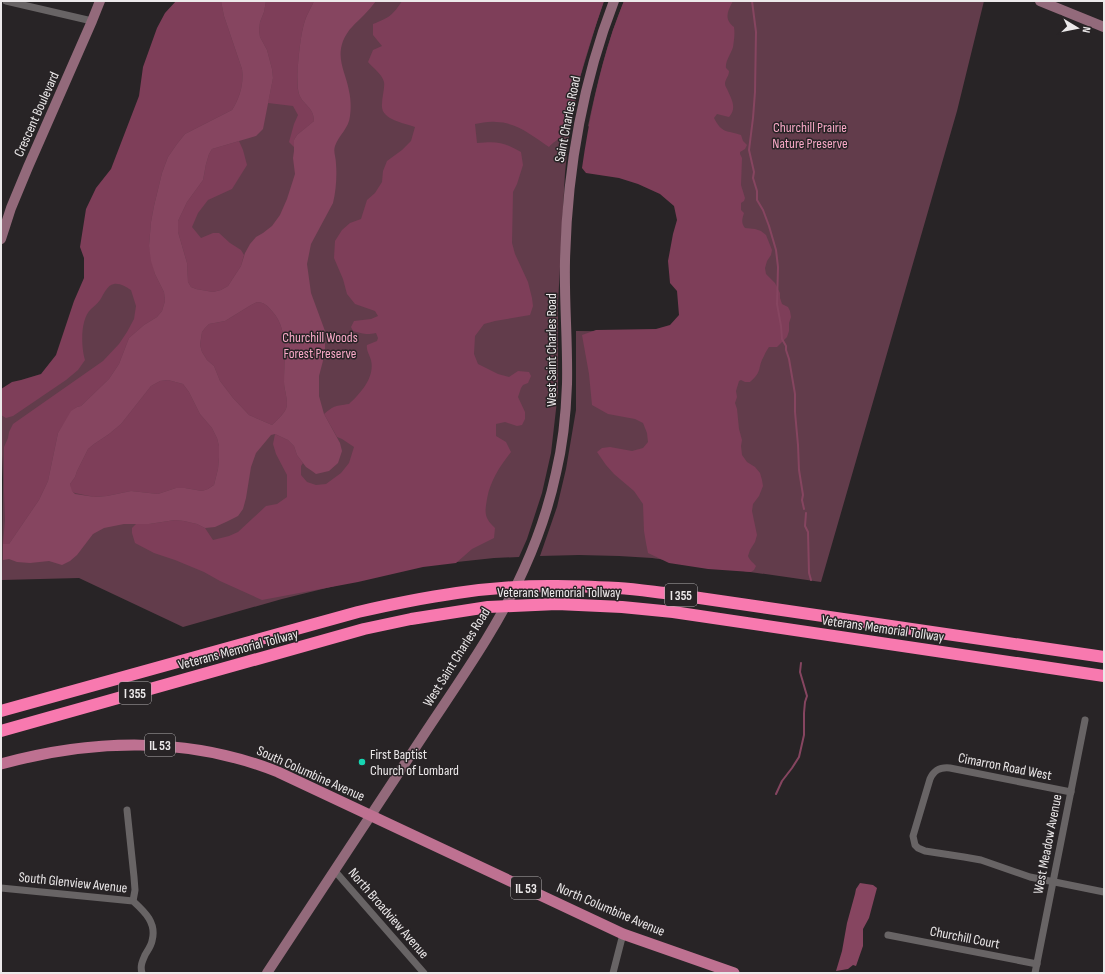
<svg xmlns="http://www.w3.org/2000/svg" width="1105" height="974" viewBox="0 0 1105 974" font-family="'Sofia Sans Condensed',sans-serif">
	<rect width="100%" height="100%" fill="#282426"/>
	<!-- green -->
	<g fill="#623c4b">
		<polygon points="176,1 604,1 596,25 579,81 568,143 565,173 558,304 558,392 551,453 542,493 527,539 519,557 494,558 429,565 371,577 282,599 183,627 79,578 2,580 3,479 1,431 1,392 67,377 99,246 87,239"/>
		<path d="M624,1H984L957,111L821,582L652,558L619,556L579,555L540,556L557,507L566,469L576,410V331L686,332L690,198L588,126C597,84 607,41 624,1Z"/>
	</g>
	<!-- forest -->
	<g fill="#7e3e59">
		<path d="M176,1H221L224,16L242,69C244,83 240,98 232,110L185,134L177,144L168,157L162,173L154,206L151,222L149,246L155,274L164,292L165,301L162,311L157,317L144,325L129,338L119,364L109,379L81,406L77,407L72,411L58,433L48,481L39,500L9,544H3L5,520L4,492V447L8,438L9,432L13,424L103,361L119,344L127,332L134,319L136,306L131,290C126,287 120,283 114,284C107,285 104,294 100,300C97,304 94,306 91,309C80,319 81,347 85,360L78,370L66,380L13,416L6,418L1,415V389L12,382L21,380L41,374L56,355L74,301L84,278V258L80,247L86,209L96,188L111,169L139,96L143,67L157,28L165,13Z"/>
		<path d="M266,1H314C311,8 306,16 304,24C300,37 295,82 299,94C303,105 314,107 314,121L297,135L294,140V147L289,142L294,124L298,115L293,106L268,103L273,78L272,69L267,50L260,37L259,30L260,22L264,12Z"/>
		<path d="M402,1H604C595,27 586,54 579,81C574,100 571,120 560,137C558,140 552,143 549,147C533,136 516,122 496,122C489,121 482,123 475,124L477,143C498,141 503,142 521,152L523,165L517,184L513,192L512,243L515,254L528,282L532,298L533,306L530,315L495,321L484,324L475,336L474,354L478,364L498,374L509,377L518,371L529,372L531,376L528,383L523,385L521,388L518,397L525,412V419L522,425L517,426L505,422L496,424V436L506,442L511,452C500,466 490,481 487,499C486,505 485,510 486,515C487,520 491,524 495,528L494,538L472,549L456,563L423,567L358,582L262,600L220,581L204,572L175,560L154,553L135,543L132,533V528L136,524H149L175,520L184,521L197,524L205,528L213,540L229,536L238,532L266,506L277,504L287,497V475L276,454L273,444L275,434L288,440L294,446L297,455L303,463L301,466V475L307,482L316,485L326,484L341,473L349,463L354,447L342,439L337,437L324,414C335,405 335,406 349,404C361,393 375,377 371,360C369,354 366,350 367,345L377,341L378,338L376,333C366,335 364,334 353,331L351,327L354,321L371,319L378,316L375,311L355,304L347,294L343,279L334,258L335,241L342,230L350,223L361,219L367,200L375,193L382,182L383,171L387,161L402,150L411,141L415,127C404,123 380,120 382,104C382,97 385,88 384,82C382,74 373,68 368,62L373,50L382,46L373,35V24C389,18 393,15 402,1Z"/>
		<path d="M624,1H733C727,12 724,19 734,27C735,34 734,40 733,47C731,54 725,61 726,68L729,71C729,76 726,78 725,83C725,86 726,87 727,89C732,100 737,108 729,117L717,114L714,118C722,134 727,130 741,135L743,141L747,145L745,149L740,152V154L742,158L741,185L745,198L744,201L741,203V210L744,213C742,219 741,223 745,228L755,229L761,231L766,235L772,250L771,255L767,261L765,268L766,274L775,283L780,293V298L782,304L788,307L790,311L791,317L789,323V331L787,337L777,347H769C767,350 765,353 764,356C757,368 763,371 750,382H745L741,380L739,381L736,391L737,397L735,403L737,409L739,429L742,440L741,446L742,455L747,462L755,467L760,473L762,480L763,486L759,496L753,504L752,511L757,535L755,542L750,550L748,556C750,561 753,562 756,566L754,570L751,572L708,569L669,563L648,553L646,543L644,531L643,504L634,491L614,474L606,465L597,452L602,448L610,447L632,451L643,448L648,442L647,433L643,423L635,419L608,414L592,405L589,374L582,335L596,330L656,329L670,325L679,315L677,291L670,283L668,261L673,234L677,220L674,206L660,194L638,184L619,178L586,173L582,168C589,120 598,76 613,30C617,20 620,10 624,1Z"/>
		<polygon points="239,141 243,150 247,165 232,189 208,200 198,213 192,227 201,238 213,233 219,233 230,243 241,250 244,255 241,266 228,286 221,290 213,292 196,289 191,287 188,282 187,263 178,232 178,221 187,202 203,180 206,164 209,154 212,149"/>
		<path d="M257,302C264,302 268,306 272,311C289,329 284,359 284,382C284,390 289,401 286,409C283,415 276,421 272,425L249,415L233,398L220,381L214,366L207,360L202,352L200,345L202,332L205,328L209,324L225,321L251,305Z"/>
		<polygon points="168,380 183,384 189,392 200,414 212,428 217,438 219,446 219,458 218,469 214,485 208,489 202,491 185,488 176,488 158,494 131,491 107,496 94,497 75,493 71,491 70,484 75,477 77,471 88,449 94,444 109,434 121,424 151,386 160,381"/>
	</g>
	<!-- water -->
	<g fill="#864560" fill-rule="evenodd">
		<path d="M221,1H266L264,12L260,22L259,30L260,37L267,50L272,69L273,78L263,129L256,136L212,149L209,154L206,164L203,180L187,202L178,221V232L187,263L188,282L191,287L196,289L213,292L221,290L228,286L241,266L245,253L250,244L256,237L263,233L272,226L280,215L287,199L295,174L293,158L294,151V140L297,135L314,121C314,107 303,105 299,94C295,82 300,37 304,24C306,16 311,8 314,1H376C372,6 368,11 364,15C355,24 348,29 343,41C336,60 346,73 349,91C351,99 351,109 350,116C349,128 339,135 335,146C333,152 336,157 336,164C337,176 336,191 333,203L311,244L307,264L311,293L325,331V353L319,376V396L324,414L340,443L342,451L338,463L329,471L316,474L312,471L306,467L297,455L294,446L288,440L275,434L271,435L256,453L251,467L246,498L243,509L238,516L226,522L215,527L205,528L197,524L184,521L175,520L149,524H124L104,528L93,534L77,555L70,561L62,565L49,561L30,563L17,562L9,559L3,560V544H9L39,500L48,481L58,433L71,411L77,407L81,406L109,379L119,364L129,338L144,325L157,317L162,311L165,301L164,292L155,274L151,261L149,246L151,222L154,206L162,173L168,157L177,144L185,134L232,110C240,98 244,83 242,69L224,16ZM257,302C264,302 268,306 272,311C289,329 284,359 284,382C284,390 289,401 286,409C283,415 276,421 272,425L249,415L233,398L220,381L214,366L207,360L202,352L200,345L202,332L205,328L209,324L225,321L251,305ZM168,380L183,384L189,392L200,414L212,428L217,438L219,446V458L218,469L214,485L208,489L202,491L185,488H176L158,494L131,491L107,496L95,497L75,494L72,491L70,484L75,477L77,471L88,449L94,444L109,434L121,424L151,386L160,381Z"/>
		<polygon points="860,883 873,885 877,888 869,918 863,929 863,946 856,966 853,965 848,969 836,971 842,951 847,923 855,894 856,889"/>
	</g>
	<g fill="none" stroke-linecap="round" stroke-linejoin="round">
		<!-- stream -->
		<g stroke="#864560" stroke-width="2">
			<polyline points="752,1 756,32 755,92 753,118 749,150 754,172 753,178 757,191 757,200 763,210 769,226 776,250 778,267 777,304 781,326 782,339 786,346 786,350 789,359 795,394 795,412 798,445 799,470 803,495 802,500 804,509"/>
			<polyline points="806,513 805,526 808,532 809,573 811,580"/>
			<polyline points="776,794 782,781 792,768 799,757 804,735 804,713 805,702 807,696 800,672 801,663"/>
		</g>
		<!-- street -->
		<g stroke="#686465" stroke-width="7">
			<polyline points="6,1 92,21"/>
			<path d="M1071,792L950,768C940,767 934,770 930,779L913,836L915,845L918,848L925,851L964,857L981,860L1030,877L1104,892"/>
			<polyline points="127,810 134,877 135,890 133,901"/>
			<polyline points="334,870 424,973"/>
			<path d="M1,888L133,901C145,912 157,923 152,941C151,946 148,950 145,955C142,962 140,966 142,973"/>
			<polyline points="888,935 1037,964"/>
			<polyline points="613,973 623,934"/>
			<polyline points="1035,973 1085,720"/>
		</g>
		<!-- secondary -->
		<g stroke="#936a7b" stroke-width="10">
			<polyline points="1040,1 1104,27"/>
			<polyline points="1,239 11,208 28,167 92,21 100,1"/>
			<path d="M267,973C320,893 373,813 425,733C460,680 498,627 524,569C538,538 549,506 556,473C563,444 566,414 567,384C568,343 564,302 565,261C567,172 582,84 614,1"/>
		</g>
		<!-- primary -->
		<path stroke="#be7191" stroke-width="11" d="M1,764C92,739 189,736 278,772L623,934L734,973"/>
		<!-- highway -->
		<g stroke="#f879af" stroke-width="12">
			<path d="M1,711L358,612C423,597 490,585 557,586C577,586 598,587 618,588C636,589 654,592 672,594L1104,657"/>
			<polyline points="1,731 364,629 411,619 488,607 557,604 622,607 673,612 1104,676"/>
		</g>
	</g>
	<!-- markers -->
	<circle fill="#17d5b2" stroke="#282426" stroke-width="1.5" cx="362" cy="762" r="4"/>
	<g text-anchor="middle" stroke-width="3" stroke-linejoin="round" paint-order="stroke">
		<!-- shield labels -->
		<g fill="#282426" stroke="#b1aeaf" stroke-width="1">
			<rect x="665" y="584" width="32" height="22" rx="3"/>
			<rect x="119" y="682" width="32" height="22" rx="3"/>
			<rect x="145" y="734" width="30" height="22" rx="3"/>
			<rect x="511" y="877" width="30" height="22" rx="3"/>
		</g>
		<g font-size="13" font-weight="bold" fill="#ece9ea">
			<text x="681" y="600">I 355</text>
			<text x="135" y="698">I 355</text>
			<text x="160" y="750">IL 53</text>
			<text x="526" y="893">IL 53</text>
		</g>
		<!-- street labels -->
		<g font-size="14" fill="#ece9ea" stroke="#282426">
			<text transform="translate(36 114) rotate(-66)" y="5">Crescent Boulevard</text>
			<text transform="translate(567 119) rotate(-79)" y="5">Saint Charles Road</text>
			<text transform="translate(551 350) rotate(-90)" y="5">West Saint Charles Road</text>
			<text x="559" y="597">Veterans Memorial Tollway</text>
			<text transform="translate(883 628) rotate(8)" y="5">Veterans Memorial Tollway</text>
			<text transform="translate(238 649) rotate(-15)" y="5">Veterans Memorial Tollway</text>
			<text transform="translate(456 657) rotate(-58)" y="5">West Saint Charles Road</text>
			<text transform="translate(1005 766) rotate(11)" y="5">Cimarron Road West</text>
			<text transform="translate(311 773) rotate(24)" y="5">South Columbine Avenue</text>
			<text transform="translate(1047 844) rotate(-79)" y="5">West Meadow Avenue</text>
			<text transform="translate(73 882) rotate(6)" y="5">South Glenview Avenue</text>
			<text transform="translate(611 909) rotate(23)" y="5">North Columbine Avenue</text>
			<text transform="translate(389 913) rotate(49)" y="5">North Broadview Avenue</text>
			<text transform="translate(965 937) rotate(11)" y="5">Churchill Court</text>
		</g>
		<!-- park labels -->
		<g font-size="14" fill="#f8a9c7" stroke="#282426">
			<text x="810" y="132">Churchill Prairie<tspan x="810" dy="16">Nature Preserve</tspan></text>
			<text x="320" y="342">Churchill Woods<tspan x="320" dy="16">Forest Preserve</tspan></text>
		</g>
		<!-- poi labels -->
		<g font-size="14" fill="#ece9ea" stroke="#282426" text-anchor="start">
			<text x="370" y="759">First Baptist<tspan x="370" dy="16">Church of Lombard</tspan></text>
		</g>
	</g>
	<!-- border -->
	<rect width="1105" height="974" fill="none" stroke="#ece9ea" stroke-width="4"/>
	<!-- north arrow -->
	<g transform="translate(1077 28) rotate(100)" stroke="#282426" stroke-width="3" paint-order="stroke">
	<path d="M0-3L7 15L0 10L-7 15Z" fill="#ece9ea"/>
	<text y="-6" font-size="11" font-weight="bold" text-anchor="middle" fill="#ece9ea">N</text>
	</g>
</svg>
